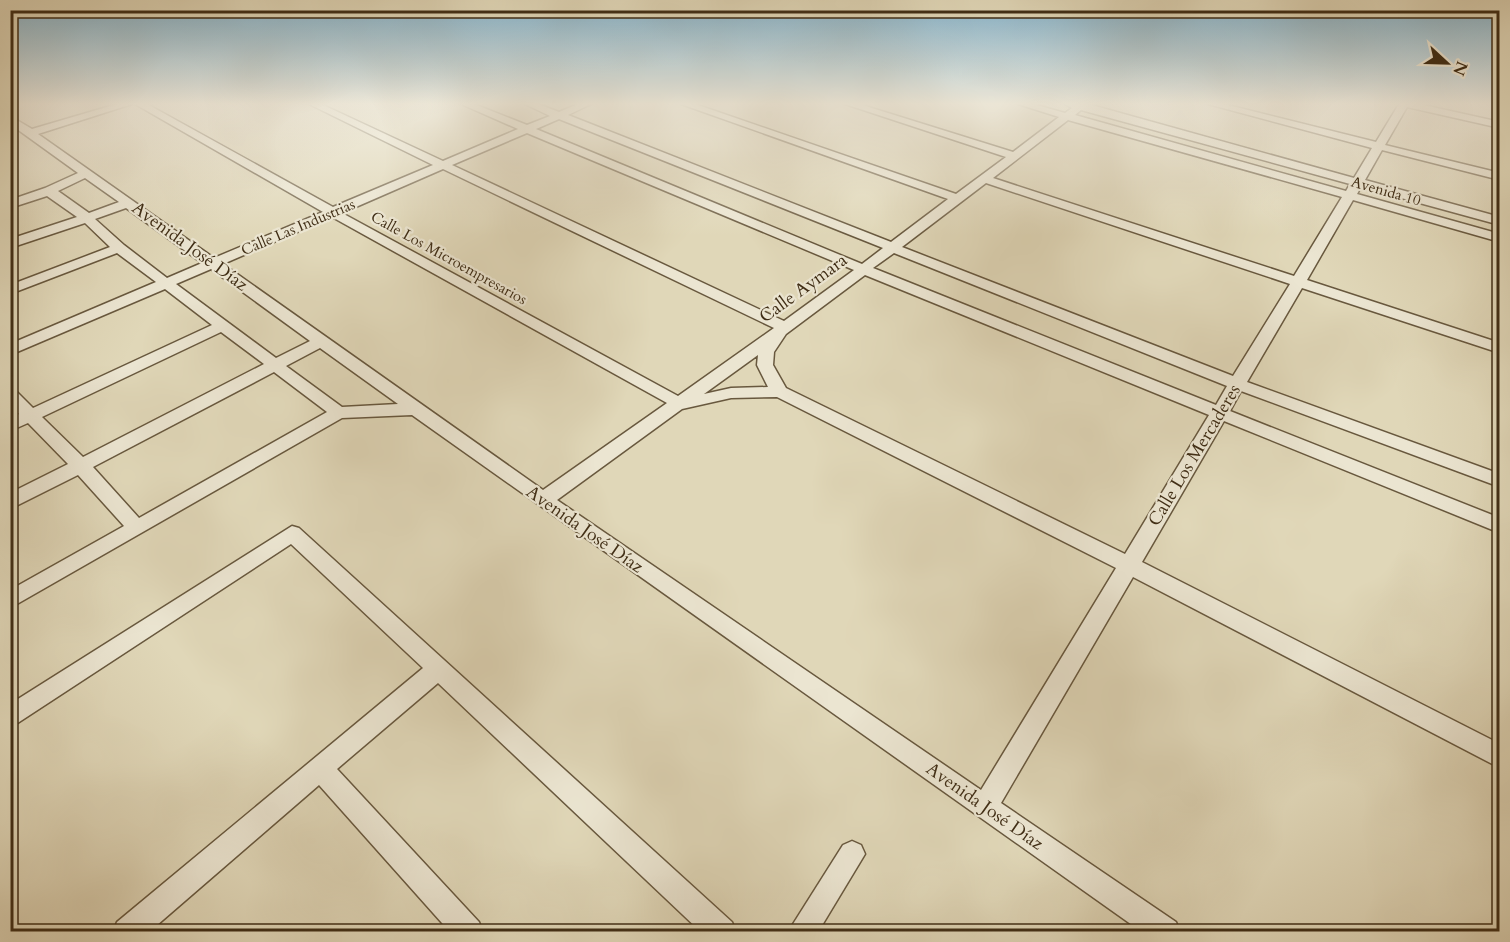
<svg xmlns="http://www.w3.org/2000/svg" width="1510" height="942" viewBox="0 0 1510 942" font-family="Cardo,serif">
	<rect width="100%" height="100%" fill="#e0d7b8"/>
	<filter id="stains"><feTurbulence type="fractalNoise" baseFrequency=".00333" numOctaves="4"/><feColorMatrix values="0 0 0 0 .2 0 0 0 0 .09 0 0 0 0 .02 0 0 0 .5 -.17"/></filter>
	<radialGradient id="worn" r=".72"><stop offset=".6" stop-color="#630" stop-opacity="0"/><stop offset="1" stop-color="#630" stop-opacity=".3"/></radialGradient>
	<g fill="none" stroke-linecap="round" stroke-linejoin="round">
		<defs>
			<g id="minor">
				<path d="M117,104H132L38,134L214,258L323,212L135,104H147L333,207L433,165L309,104H321L443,161L518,129L461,104H474L527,125L550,116L525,104H538L559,112L578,104H591L568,115L891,242L948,199L681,104H695L956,194L1006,157L845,104H859L1013,152L1059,117L1018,104H1033L1065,113L1072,108L1065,104H1088L1354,178L1372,148L1208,104H1224L1376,142L1399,104H1419L1500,122V128L1407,107L1385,145L1500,173V180L1382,150L1365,180L1500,217V225L1361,187L1357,194L1500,234V242L1353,200L1307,280L1500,343V353L1302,288L1247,382L1500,474V487L1241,391L1230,411L1500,518V533L1224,421L1142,562L1500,744V768L1133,577L1001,803L1176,922L1180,932H1142L412,415L342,418L10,608V590L124,526L78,475L10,509V493L68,464L28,423L10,431V418L19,414L10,405V390L16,391L33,408L212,325L165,289L10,355V344L156,282L117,253L10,294V285L110,247L85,223L10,248V239L77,217L47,196L10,208V200L45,188L78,173L10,124V116L32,129ZM1081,110L1350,184L1346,191L1075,115ZM559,119L883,248L862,264L536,129ZM1068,120L1342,197L1294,276L993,178ZM527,133L854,270L784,321L452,165ZM443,169L774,328L678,396L342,213ZM85,178L119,202L89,213L58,191ZM986,183L1290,284L1233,376L902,247ZM126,208L202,263L167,278L124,245L95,219ZM332,217L667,403L543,490L223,264ZM894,253L1227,386L1216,405L873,268ZM211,269L310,341L276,358L176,284ZM865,275L1209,415L1125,554L786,388L773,365L774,352L786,334ZM221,332L264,364L83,457L42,417ZM320,348L398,404L342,407L286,366ZM758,355L757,365L768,387L731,388L704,394ZM274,372L327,412L139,518L93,467ZM777,397L1116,568L981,790L557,500L682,409L731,398Z"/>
				<polygon points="292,526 299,528 732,922 736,932 701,932 438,683 337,769 479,922 483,932 450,932 319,785 149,932 113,932 117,922 423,668 291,544 10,728 10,704"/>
				<polygon points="852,841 861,845 865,854 818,932 788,932 843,845"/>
			</g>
		</defs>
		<!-- minor casing -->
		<use href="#minor" stroke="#68583e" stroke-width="3"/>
		<!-- minor -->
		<use href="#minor" fill="#ebe5d1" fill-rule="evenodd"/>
	</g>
	<!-- sky -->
	<linearGradient id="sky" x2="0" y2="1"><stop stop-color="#86b6d0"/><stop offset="0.44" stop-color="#f1eddf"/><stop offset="1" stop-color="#f1eddf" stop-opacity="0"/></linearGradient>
	<rect width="1510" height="236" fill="url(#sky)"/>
	<g text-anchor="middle" stroke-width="4.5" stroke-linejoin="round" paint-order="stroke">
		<!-- far-street labels -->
		<g font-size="15" fill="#402e16" stroke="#ebe5d1">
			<text transform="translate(1386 191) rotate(16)" y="5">Avenida 10</text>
			<text transform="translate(298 227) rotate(-23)" y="5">Calle Las Industrias</text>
			<text transform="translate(449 258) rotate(29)" y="5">Calle Los Microempresarios</text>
		</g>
		<!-- street labels -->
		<g font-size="18" fill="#402e16" stroke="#ebe5d1">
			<text transform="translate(190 246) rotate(36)" y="6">Avenida José Díaz</text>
			<text transform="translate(803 288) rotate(-36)" y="6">Calle Aymara</text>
			<text transform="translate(1194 455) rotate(-59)" y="6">Calle Los Mercaderes</text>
			<text transform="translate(585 529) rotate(35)" y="6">Avenida José Díaz</text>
			<text transform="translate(985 806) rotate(35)" y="6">Avenida José Díaz</text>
		</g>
	</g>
	<!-- margin -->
	<rect width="1510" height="942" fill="none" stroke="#e0d7b8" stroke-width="36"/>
	<rect x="12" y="12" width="1486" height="918" fill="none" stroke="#402e16" stroke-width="3"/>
	<rect x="18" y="18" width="1474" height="906" fill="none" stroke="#402e16" stroke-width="1.5"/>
	<!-- north arrow -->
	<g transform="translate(1447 63) rotate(112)" stroke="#ebe5d1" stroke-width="4.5" paint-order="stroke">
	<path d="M0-4.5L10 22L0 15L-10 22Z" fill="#402e16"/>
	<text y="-9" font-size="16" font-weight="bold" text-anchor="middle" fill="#402e16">N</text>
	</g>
	<rect width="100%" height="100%" filter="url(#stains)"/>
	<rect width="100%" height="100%" fill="url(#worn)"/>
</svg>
